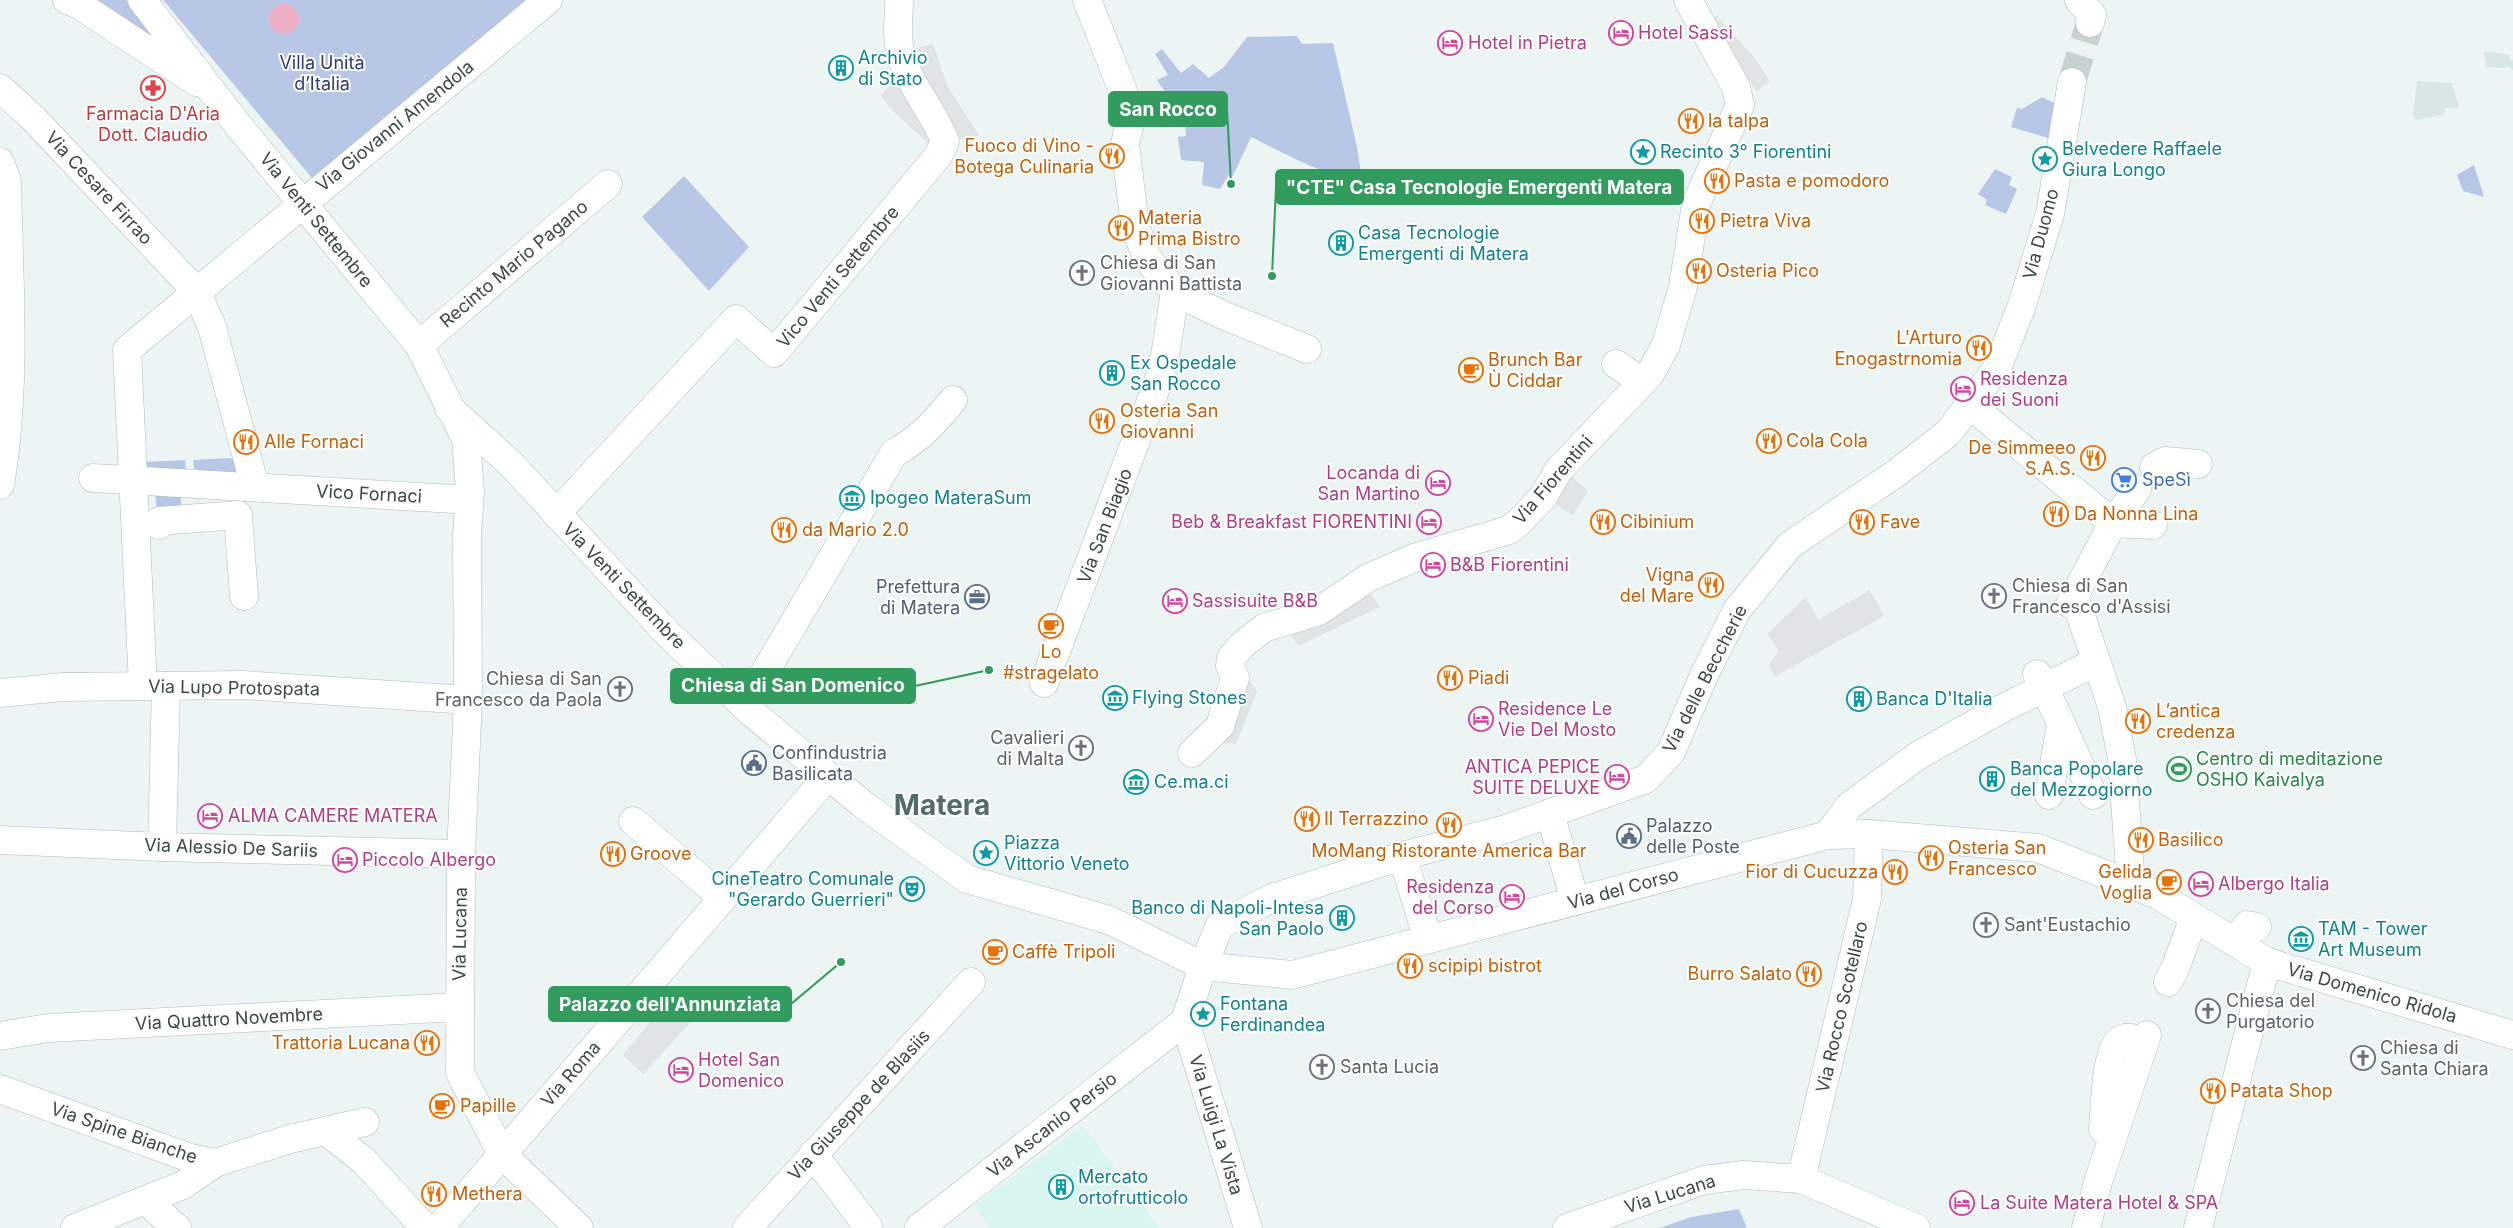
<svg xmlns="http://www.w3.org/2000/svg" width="2513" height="1228" viewBox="0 0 2513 1228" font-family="Inter,sans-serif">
	<rect width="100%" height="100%" fill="#ecf5f4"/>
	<!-- residential -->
	<g fill="#d8e6e5">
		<polygon points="2484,51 2509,55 2509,60 2513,60 2513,70 2506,66 2505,68 2486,67"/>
		<polygon points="2417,81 2452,83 2459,108 2445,108 2444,114 2417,120 2413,116"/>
	</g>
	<!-- commercial -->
	<polygon fill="#d9f5f0" points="1083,1125 1160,1228 991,1228 974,1206"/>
	<!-- green -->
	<g fill="#b8c7e6">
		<polygon points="83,0 126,0 163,43"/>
		<polygon points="163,0 527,0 312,178"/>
		<path d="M1297,36L1302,44L1333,43L1357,147L1362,179C1331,180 1280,151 1251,137L1233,176L1229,175L1220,189L1202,185L1204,162L1181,160L1178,137L1186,136L1185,125L1191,124L1190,109L1172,102L1170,95H1167L1157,80L1168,75L1155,54L1162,49L1181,73L1193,64L1209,78L1224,67L1247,37Z"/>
		<polygon points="2042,97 2054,103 2048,138 2011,127 2017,108 2022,109"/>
		<polygon points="2474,165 2484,197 2463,191 2457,175"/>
		<polygon points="1995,169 2012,177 2009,185 2017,189 2006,214 1985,205 1987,200 1978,194"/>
		<polygon points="684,176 749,247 709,291 642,217"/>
		<polygon points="229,458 234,459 246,476 201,472 194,468 193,460"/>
		<polygon points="185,460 186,469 182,472 146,470 144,462"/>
		<polygon points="155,488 180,489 182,514 157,516"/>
		<polygon points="1739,1209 1747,1228 1660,1228 1691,1217"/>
	</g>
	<!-- parking -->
	<g fill="#e0e4e4">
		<polygon points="1716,15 1756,60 1770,81 1757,91 1710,29"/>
		<polygon points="933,44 947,85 979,136 929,144 896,114 881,96 892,83 892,54"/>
		<polygon points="1566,472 1588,491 1572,515 1549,499"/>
		<polygon points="1368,590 1380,607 1298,646 1288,631"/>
		<polygon points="1870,590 1884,616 1774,677 1769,664 1779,651 1767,634 1806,597 1818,620"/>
		<polygon points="1244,672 1257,692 1236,744 1222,743"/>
		<polygon points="674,993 698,1014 643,1074 623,1055"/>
	</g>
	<!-- water -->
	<circle fill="#edadc4" cx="284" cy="19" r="15"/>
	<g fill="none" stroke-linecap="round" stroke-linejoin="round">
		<!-- minor-tunnel -->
		<polyline stroke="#c8d3d1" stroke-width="28" stroke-dasharray="28 14" stroke-linecap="butt" points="2072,82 2090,23"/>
		<defs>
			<g id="minor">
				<polyline points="67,0 81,6 196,82"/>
				<polyline points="142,0 237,124 419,345 466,439 470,491 467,536 468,700 461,854 460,1073 502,1154 579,1228"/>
				<polyline points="1087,0 1132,114 1125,144 1135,226 1147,258 1175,292 1225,316 1307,349"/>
				<polyline points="2079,0 2092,15 2090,23"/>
				<polyline points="0,88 33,118 196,291 212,327 255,487"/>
				<path d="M0,162L7,181C9,282 17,385 0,485"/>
				<polyline points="419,345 608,184"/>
				<polyline points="1616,364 1642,382"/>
				<polyline points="1970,405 2113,523 2153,525"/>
				<polyline points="449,408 511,464 668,634 752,713 865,806 967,879 1109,920 1203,966 1292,975 1828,835 1869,834 2038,848 2158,895 2267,962 2513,1035"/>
				<polyline points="2154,467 2165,461 2198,464"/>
				<polyline points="93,478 454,499"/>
				<path d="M556,514L736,319L774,353L938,156L945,141C933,110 906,81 900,51C896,35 899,16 899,0"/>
				<polyline points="159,525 159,521 238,515 244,596"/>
				<polyline points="2074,596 2112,707 2122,759 2131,884"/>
				<polyline points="2070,604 2113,523 2137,489"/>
				<polyline points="2037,674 2061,723 2049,795"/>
				<polyline points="1044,683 1163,369 1175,292"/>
				<polyline points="143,686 127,350 548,0"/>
				<polyline points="0,693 63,687 243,685 468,700"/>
				<path d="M745,706L894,453C919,440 935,422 953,400"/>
				<polyline points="2061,723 2093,795"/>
				<polyline points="1192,753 1220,726 1235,678 1230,666 1231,658 1242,645 1264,628 1319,611 1368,578 1414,558 1509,530 1517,524 1543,497 1558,471 1650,374 1666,345 1683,287 1696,204 1740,105 1736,87 1688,0"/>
				<polyline points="1550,813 1575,901"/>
				<polyline points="633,821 723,898"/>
				<polyline points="1828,835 1849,806 1919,755 2003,708 2096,662"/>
				<polyline points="0,840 162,847 461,854"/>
				<polyline points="162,847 166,686"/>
				<polyline points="1402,856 1428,939"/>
				<polyline points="2234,942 2247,925 2257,927"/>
				<polyline points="2168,982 2175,969 2194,917"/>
				<polyline points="1185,1021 1203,966 1220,925 1272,898 1402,856 1506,829 1646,779 1671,752 1705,673 1737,610 1790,545 1895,474 1948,433 1997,368 2021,308 2050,214 2072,82"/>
				<polyline points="1185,1021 1248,1228"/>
				<polyline points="0,1036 48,1028 459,1007"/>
				<polyline points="0,1089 190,1158 215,1163 290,1139 365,1122"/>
				<path d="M2103,1129C2105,1111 2105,1050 2120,1040C2128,1035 2136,1039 2143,1043"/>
				<polyline points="326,1131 364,1161 425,1228"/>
				<polyline points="813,1154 869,1228"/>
				<polyline points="1801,1179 1867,899 1869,834"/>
				<polyline points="146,1201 177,1228"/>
				<polyline points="75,1228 183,1185 215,1163"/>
				<polyline points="439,1228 828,776"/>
				<polyline points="747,1228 971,982"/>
				<polyline points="919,1228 1185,1021"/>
				<polyline points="1567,1228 1704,1180 1744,1175 1801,1179 1916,1228"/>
				<polyline points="2086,1228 2098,1182 2147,1035"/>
				<polyline points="2198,1228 2267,962"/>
			</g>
		</defs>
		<!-- minor casing -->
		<use href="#minor" stroke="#acbdbb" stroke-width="29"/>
		<!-- minor -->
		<use href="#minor" stroke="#fff" stroke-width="28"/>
	</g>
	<!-- icons -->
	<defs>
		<symbol id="hotel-ring" viewBox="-11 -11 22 22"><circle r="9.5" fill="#fff" stroke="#d1479c" stroke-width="1.5"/><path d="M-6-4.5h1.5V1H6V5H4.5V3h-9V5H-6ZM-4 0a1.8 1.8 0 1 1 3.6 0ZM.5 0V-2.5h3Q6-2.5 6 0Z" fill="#d1479c"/></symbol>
		<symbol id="building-ring" viewBox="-11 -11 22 22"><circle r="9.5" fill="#fff" stroke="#0f9aa8" stroke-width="1.5"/><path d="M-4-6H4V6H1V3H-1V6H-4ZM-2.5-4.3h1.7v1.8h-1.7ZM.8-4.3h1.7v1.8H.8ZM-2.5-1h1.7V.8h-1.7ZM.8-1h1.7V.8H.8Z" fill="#0f9aa8"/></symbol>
		<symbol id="pharmacy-ring" viewBox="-11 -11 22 22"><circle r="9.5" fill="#fff" stroke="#e0444e" stroke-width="1.5"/><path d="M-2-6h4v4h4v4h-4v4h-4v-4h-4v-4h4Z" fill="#e0444e"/></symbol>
		<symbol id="restaurant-ring" viewBox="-11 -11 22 22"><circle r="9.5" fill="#fff" stroke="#e8710a" stroke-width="1.5"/><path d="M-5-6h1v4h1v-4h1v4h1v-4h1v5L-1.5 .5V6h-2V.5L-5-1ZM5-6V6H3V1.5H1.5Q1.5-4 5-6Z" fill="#e8710a"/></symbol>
		<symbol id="sight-ring" viewBox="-11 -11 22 22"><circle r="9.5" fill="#fff" stroke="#0f9aa8" stroke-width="1.5"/><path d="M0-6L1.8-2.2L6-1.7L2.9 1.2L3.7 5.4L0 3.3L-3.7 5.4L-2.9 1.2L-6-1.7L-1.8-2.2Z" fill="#0f9aa8"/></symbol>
		<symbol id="church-ring" viewBox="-11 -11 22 22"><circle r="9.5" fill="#fff" stroke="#6b7280" stroke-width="1.5"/><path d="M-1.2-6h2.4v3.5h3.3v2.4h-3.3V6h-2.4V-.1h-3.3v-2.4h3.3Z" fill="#6b7280"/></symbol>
		<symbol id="cafe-ring" viewBox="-11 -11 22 22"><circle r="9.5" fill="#fff" stroke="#e8710a" stroke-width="1.5"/><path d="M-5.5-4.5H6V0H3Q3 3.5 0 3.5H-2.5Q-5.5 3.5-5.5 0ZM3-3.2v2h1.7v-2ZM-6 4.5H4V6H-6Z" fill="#e8710a"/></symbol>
		<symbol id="supermarket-ring" viewBox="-11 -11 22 22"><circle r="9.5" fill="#fff" stroke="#3f7fe0" stroke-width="1.5"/><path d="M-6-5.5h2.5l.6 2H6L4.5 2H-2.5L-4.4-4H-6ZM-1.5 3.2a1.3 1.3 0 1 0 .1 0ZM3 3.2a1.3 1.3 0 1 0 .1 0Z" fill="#3f7fe0"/></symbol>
		<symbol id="museum-ring" viewBox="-11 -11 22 22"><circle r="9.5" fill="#fff" stroke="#0f9aa8" stroke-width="1.5"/><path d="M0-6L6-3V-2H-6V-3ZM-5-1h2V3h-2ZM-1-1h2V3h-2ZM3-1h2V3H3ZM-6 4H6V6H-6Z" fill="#0f9aa8"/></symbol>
		<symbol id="office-ring" viewBox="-11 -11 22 22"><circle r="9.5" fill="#fff" stroke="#5c6f8a" stroke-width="1.5"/><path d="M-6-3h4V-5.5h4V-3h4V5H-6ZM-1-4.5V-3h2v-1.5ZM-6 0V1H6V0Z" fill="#5c6f8a"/></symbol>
		<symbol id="civic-ring" viewBox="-11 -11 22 22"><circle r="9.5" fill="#fff" stroke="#5c6f8a" stroke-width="1.5"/><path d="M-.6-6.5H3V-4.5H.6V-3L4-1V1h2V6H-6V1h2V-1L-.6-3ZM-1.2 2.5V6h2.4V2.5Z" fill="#5c6f8a"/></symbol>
		<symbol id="stadium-ring" viewBox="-11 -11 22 22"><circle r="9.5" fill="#fff" stroke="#2e9e5b" stroke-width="1.5"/><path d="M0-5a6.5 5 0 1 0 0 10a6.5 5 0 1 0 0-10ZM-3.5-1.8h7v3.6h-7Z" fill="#2e9e5b"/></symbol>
		<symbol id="theatre-ring" viewBox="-11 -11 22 22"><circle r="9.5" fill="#fff" stroke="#0f9aa8" stroke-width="1.5"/><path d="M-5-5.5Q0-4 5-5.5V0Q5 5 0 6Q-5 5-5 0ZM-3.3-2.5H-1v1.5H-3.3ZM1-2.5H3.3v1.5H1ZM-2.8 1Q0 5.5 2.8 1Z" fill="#0f9aa8"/></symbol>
	</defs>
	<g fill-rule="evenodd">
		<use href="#hotel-ring" x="1607" y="19" width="28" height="28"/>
		<use href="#hotel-ring" x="1436" y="29" width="28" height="28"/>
		<use href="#building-ring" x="827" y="54" width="28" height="28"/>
		<use href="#pharmacy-ring" x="139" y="74" width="28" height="28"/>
		<use href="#restaurant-ring" x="1677" y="107" width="28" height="28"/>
		<use href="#sight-ring" x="1629" y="138" width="28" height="28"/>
		<use href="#restaurant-ring" x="1098" y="142" width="28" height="28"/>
		<use href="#sight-ring" x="2031" y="145" width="28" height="28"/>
		<use href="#restaurant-ring" x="1703" y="167" width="28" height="28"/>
		<use href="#restaurant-ring" x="1688" y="207" width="28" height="28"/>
		<use href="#restaurant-ring" x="1107" y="214" width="28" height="28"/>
		<use href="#building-ring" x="1327" y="229" width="28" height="28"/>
		<use href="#restaurant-ring" x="1685" y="257" width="28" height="28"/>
		<use href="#church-ring" x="1068" y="259" width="28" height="28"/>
		<use href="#restaurant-ring" x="1965" y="334" width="28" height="28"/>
		<use href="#cafe-ring" x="1457" y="356" width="28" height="28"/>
		<use href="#building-ring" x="1098" y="359" width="28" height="28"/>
		<use href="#hotel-ring" x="1949" y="375" width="28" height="28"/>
		<use href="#restaurant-ring" x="1088" y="407" width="28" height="28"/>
		<use href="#restaurant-ring" x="1755" y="427" width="28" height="28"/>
		<use href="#restaurant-ring" x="232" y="428" width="28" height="28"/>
		<use href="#restaurant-ring" x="2079" y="444" width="28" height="28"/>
		<use href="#supermarket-ring" x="2110" y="466" width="28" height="28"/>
		<use href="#hotel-ring" x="1424" y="469" width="28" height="28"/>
		<use href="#museum-ring" x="838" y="484" width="28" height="28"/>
		<use href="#restaurant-ring" x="2042" y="500" width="28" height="28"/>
		<use href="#hotel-ring" x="1415" y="508" width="28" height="28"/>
		<use href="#restaurant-ring" x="1589" y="508" width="28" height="28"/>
		<use href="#restaurant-ring" x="1848" y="508" width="28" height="28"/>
		<use href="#restaurant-ring" x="770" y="516" width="28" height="28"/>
		<use href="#hotel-ring" x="1419" y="551" width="28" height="28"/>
		<use href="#restaurant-ring" x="1697" y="571" width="28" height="28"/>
		<use href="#church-ring" x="1980" y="582" width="28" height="28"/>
		<use href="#office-ring" x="963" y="583" width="28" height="28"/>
		<use href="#hotel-ring" x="1161" y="587" width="28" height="28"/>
		<use href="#cafe-ring" x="1037" y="612" width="28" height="28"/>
		<use href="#restaurant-ring" x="1436" y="664" width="28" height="28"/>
		<use href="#church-ring" x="606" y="675" width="28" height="28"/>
		<use href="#museum-ring" x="1101" y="684" width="28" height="28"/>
		<use href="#building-ring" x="1845" y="685" width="28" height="28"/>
		<use href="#hotel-ring" x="1467" y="705" width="28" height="28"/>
		<use href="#restaurant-ring" x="2124" y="707" width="28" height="28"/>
		<use href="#church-ring" x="1067" y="734" width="28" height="28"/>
		<use href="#civic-ring" x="740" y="749" width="28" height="28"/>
		<use href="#stadium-ring" x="2165" y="755" width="28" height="28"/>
		<use href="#hotel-ring" x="1603" y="763" width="28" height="28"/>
		<use href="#building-ring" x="1978" y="765" width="28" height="28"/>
		<use href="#museum-ring" x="1122" y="768" width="28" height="28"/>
		<use href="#hotel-ring" x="196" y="802" width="28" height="28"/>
		<use href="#restaurant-ring" x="1293" y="805" width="28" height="28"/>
		<use href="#restaurant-ring" x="1435" y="811" width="28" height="28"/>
		<use href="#civic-ring" x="1615" y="822" width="28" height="28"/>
		<use href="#restaurant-ring" x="2127" y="826" width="28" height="28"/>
		<use href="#sight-ring" x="972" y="839" width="28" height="28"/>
		<use href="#restaurant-ring" x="599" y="840" width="28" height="28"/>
		<use href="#restaurant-ring" x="1917" y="844" width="28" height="28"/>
		<use href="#hotel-ring" x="331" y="846" width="28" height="28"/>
		<use href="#restaurant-ring" x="1881" y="858" width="28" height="28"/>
		<use href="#cafe-ring" x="2155" y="868" width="28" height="28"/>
		<use href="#hotel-ring" x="2187" y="870" width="28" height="28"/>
		<use href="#theatre-ring" x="898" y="875" width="28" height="28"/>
		<use href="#hotel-ring" x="1498" y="883" width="28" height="28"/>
		<use href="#building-ring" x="1328" y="904" width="28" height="28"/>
		<use href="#church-ring" x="1972" y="911" width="28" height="28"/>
		<use href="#museum-ring" x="2287" y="925" width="28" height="28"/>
		<use href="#cafe-ring" x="981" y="938" width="28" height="28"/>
		<use href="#restaurant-ring" x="1396" y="952" width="28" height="28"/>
		<use href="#restaurant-ring" x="1795" y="960" width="28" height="28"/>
		<use href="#church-ring" x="2194" y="997" width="28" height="28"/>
		<use href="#sight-ring" x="1189" y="1000" width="28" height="28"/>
		<use href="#restaurant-ring" x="413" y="1029" width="28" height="28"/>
		<use href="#church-ring" x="2349" y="1044" width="28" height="28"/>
		<use href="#church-ring" x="1308" y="1053" width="28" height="28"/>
		<use href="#hotel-ring" x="667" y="1056" width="28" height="28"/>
		<use href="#restaurant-ring" x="2199" y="1077" width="28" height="28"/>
		<use href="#cafe-ring" x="428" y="1092" width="28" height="28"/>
		<use href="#building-ring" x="1047" y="1173" width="28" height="28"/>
		<use href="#restaurant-ring" x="420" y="1180" width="28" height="28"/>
		<use href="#hotel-ring" x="1948" y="1189" width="28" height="28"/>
	</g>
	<g text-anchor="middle" stroke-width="4" stroke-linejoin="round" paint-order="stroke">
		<!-- hotel labels -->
		<g font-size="18" fill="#b23c85" stroke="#fff" text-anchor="start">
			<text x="1638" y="39">Hotel Sassi</text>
			<text x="1468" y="49">Hotel in Pietra</text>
			<text x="1980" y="385">Residenza<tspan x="1980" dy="21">dei Suoni</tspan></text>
			<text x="1420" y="479" text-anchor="end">Locanda di<tspan x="1420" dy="21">San Martino</tspan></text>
			<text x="1412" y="528" text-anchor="end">Beb &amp; Breakfast FIORENTINI</text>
			<text x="1450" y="571">B&amp;B Fiorentini</text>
			<text x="1192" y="607">Sassisuite B&amp;B</text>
			<text x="1498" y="715">Residence Le<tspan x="1498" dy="21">Vie Del Mosto</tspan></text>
			<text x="1600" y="773" text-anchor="end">ANTICA PEPICE<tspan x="1600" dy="21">SUITE DELUXE</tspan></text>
			<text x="228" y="822">ALMA CAMERE MATERA</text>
			<text x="362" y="866">Piccolo Albergo</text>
			<text x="2218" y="890">Albergo Italia</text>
			<text x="1494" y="893" text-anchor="end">Residenza<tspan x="1494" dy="21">del Corso</tspan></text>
			<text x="698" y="1066">Hotel San<tspan x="698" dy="21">Domenico</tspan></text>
			<text x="1980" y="1209">La Suite Matera Hotel &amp; SPA</text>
		</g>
		<!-- culture labels -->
		<g font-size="18" fill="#0d838f" stroke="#fff" text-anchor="start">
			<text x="858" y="64">Archivio<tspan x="858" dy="21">di Stato</tspan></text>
			<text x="2062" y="155">Belvedere Raffaele<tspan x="2062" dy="21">Giura Longo</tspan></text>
			<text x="1660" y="158">Recinto 3° Fiorentini</text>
			<text x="1358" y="239">Casa Tecnologie<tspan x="1358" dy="21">Emergenti di Matera</tspan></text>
			<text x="1130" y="369">Ex Ospedale<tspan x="1130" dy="21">San Rocco</tspan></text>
			<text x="870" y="504">Ipogeo MateraSum</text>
			<text x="1132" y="704">Flying Stones</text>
			<text x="1876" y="705">Banca D'Italia</text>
			<text x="2010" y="775">Banca Popolare<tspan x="2010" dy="21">del Mezzogiorno</tspan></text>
			<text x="1154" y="788">Ce.ma.ci</text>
			<text x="1004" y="849">Piazza<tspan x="1004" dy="21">Vittorio Veneto</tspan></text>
			<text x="894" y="885" text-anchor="end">CineTeatro Comunale<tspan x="894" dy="21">"Gerardo Guerrieri"</tspan></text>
			<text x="1324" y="914" text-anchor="end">Banco di Napoli-Intesa<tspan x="1324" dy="21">San Paolo</tspan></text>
			<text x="2318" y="935">TAM - Tower<tspan x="2318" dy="21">Art Museum</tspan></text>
			<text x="1220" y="1010">Fontana<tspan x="1220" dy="21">Ferdinandea</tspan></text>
			<text x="1078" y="1183">Mercato<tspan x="1078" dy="21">ortofrutticolo</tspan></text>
		</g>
		<!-- park labels -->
		<g font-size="18" fill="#2f3a79" stroke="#fff">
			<text x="322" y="69">Villa Unità<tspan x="322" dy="21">d’Italia</tspan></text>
		</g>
		<!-- health labels -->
		<g font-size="18" fill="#be3a42" stroke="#fff">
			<text x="153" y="120">Farmacia D'Aria<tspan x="153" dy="21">Dott. Claudio</tspan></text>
		</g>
		<!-- food labels -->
		<g font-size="18" fill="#c56008" stroke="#fff" text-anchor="start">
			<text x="1708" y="127">la talpa</text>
			<text x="1094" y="152" text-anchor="end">Fuoco di Vino -<tspan x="1094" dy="21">Botega Culinaria</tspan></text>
			<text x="1734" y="187">Pasta e pomodoro</text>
			<text x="1138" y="224">Materia<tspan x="1138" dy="21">Prima Bistro</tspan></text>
			<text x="1720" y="227">Pietra Viva</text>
			<text x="1716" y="277">Osteria Pico</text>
			<text x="1962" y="344" text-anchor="end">L'Arturo<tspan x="1962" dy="21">Enogastrnomia</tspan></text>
			<text x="1488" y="366">Brunch Bar<tspan x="1488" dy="21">Ù Ciddar</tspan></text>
			<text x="1120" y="417">Osteria San<tspan x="1120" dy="21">Giovanni</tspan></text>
			<text x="1786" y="447">Cola Cola</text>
			<text x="264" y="448">Alle Fornaci</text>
			<text x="2076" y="454" text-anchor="end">De Simmeeo<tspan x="2076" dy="21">S.A.S.</tspan></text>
			<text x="2074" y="520">Da Nonna Lina</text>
			<text x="1620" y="528">Cibinium</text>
			<text x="1880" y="528">Fave</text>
			<text x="802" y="536">da Mario 2.0</text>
			<text x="1694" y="581" text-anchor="end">Vigna<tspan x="1694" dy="21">del Mare</tspan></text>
			<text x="1051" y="658" text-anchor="middle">Lo<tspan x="1051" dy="21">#stragelato</tspan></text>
			<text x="1468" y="684">Piadi</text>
			<text x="2156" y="717">L’antica<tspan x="2156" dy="21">credenza</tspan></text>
			<text x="1324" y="825">Il Terrazzino</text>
			<text x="2158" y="846">Basilico</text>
			<text x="1948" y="854">Osteria San<tspan x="1948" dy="21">Francesco</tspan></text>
			<text x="1449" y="857" text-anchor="middle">MoMang Ristorante America Bar</text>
			<text x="630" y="860">Groove</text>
			<text x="1878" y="878" text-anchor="end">Fior di Cucuzza</text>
			<text x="2152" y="878" text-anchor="end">Gelida<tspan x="2152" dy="21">Voglia</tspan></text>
			<text x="1012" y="958">Caffè Tripoli</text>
			<text x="1428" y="972">scipipì bistrot</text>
			<text x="1792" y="980" text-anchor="end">Burro Salato</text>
			<text x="410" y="1049" text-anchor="end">Trattoria Lucana</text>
			<text x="2230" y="1097">Patata Shop</text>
			<text x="460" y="1112">Papille</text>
			<text x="452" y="1200">Methera</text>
		</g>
		<!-- street labels -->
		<g font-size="18" fill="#3a4947" stroke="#fff">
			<text transform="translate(395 126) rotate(-39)" y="6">Via Giovanni Amendola</text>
			<text transform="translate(99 188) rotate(47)" y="6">Via Cesare Firrao</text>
			<text transform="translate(316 220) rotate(51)" y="6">Via Venti Settembre</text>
			<text transform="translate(2041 234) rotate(-75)" y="6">Via Duomo</text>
			<text transform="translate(514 264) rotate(-40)" y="6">Recinto Mario Pagano</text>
			<text transform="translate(838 277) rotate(-50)" y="6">Vico Venti Settembre</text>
			<text transform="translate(1553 480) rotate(-49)" y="6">Via Fiorentini</text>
			<text transform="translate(369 494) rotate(3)" y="6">Vico Fornaci</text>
			<text transform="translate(1105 526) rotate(-69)" y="6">Via San Biagio</text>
			<text transform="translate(624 586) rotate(46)" y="6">Via Venti Settembre</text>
			<text transform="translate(1705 679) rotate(-63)" y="6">Via delle Beccherie</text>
			<text transform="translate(234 688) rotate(1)" y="6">Via Lupo Protospata</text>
			<text transform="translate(231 848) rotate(2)" y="6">Via Alessio De Sariis</text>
			<text transform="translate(1623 889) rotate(-15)" y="6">Via del Corso</text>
			<text transform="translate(460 934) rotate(-89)" y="6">Via Lucana</text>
			<text transform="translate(2372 993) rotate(16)" y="6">Via Domenico Ridola</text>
			<text transform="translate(1842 1007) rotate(-77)" y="6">Via Rocco Scotellaro</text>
			<text transform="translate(229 1019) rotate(-3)" y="6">Via Quattro Novembre</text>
			<text transform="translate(571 1074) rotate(-49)" y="6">Via Roma</text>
			<text transform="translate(859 1105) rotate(-47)" y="6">Via Giuseppe de Blasiis</text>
			<text transform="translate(1052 1125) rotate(-38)" y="6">Via Ascanio Persio</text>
			<text transform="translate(1216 1125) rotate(73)" y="6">Via Luigi La Vista</text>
			<text transform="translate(124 1133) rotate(19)" y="6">Via Spine Bianche</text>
			<text transform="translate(1670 1194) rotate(-17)" y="6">Via Lucana</text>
		</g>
		<!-- worship labels -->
		<g font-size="18" fill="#5b616d" stroke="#fff" text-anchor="start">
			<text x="1100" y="269">Chiesa di San<tspan x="1100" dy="21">Giovanni Battista</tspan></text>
			<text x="2012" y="592">Chiesa di San<tspan x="2012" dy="21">Francesco d'Assisi</tspan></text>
			<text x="602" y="685" text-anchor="end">Chiesa di San<tspan x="602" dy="21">Francesco da Paola</tspan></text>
			<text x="1064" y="744" text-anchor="end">Cavalieri<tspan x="1064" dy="21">di Malta</tspan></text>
			<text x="2004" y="931">Sant'Eustachio</text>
			<text x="2226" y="1007">Chiesa del<tspan x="2226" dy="21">Purgatorio</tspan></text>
			<text x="2380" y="1054">Chiesa di<tspan x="2380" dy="21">Santa Chiara</tspan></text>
			<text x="1340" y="1073">Santa Lucia</text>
		</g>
		<!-- shop labels -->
		<g font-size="18" fill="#366cbe" stroke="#fff" text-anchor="start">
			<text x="2142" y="486">SpeSì</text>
		</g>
		<!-- service labels -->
		<g font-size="18" fill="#4e5e75" stroke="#fff" text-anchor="start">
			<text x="960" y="593" text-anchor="end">Prefettura<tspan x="960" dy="21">di Matera</tspan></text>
			<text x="772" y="759">Confindustria<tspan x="772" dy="21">Basilicata</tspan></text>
			<text x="1646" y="832">Palazzo<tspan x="1646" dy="21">delle Poste</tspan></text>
		</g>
		<!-- leisure labels -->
		<g font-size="18" fill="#27864d" stroke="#fff" text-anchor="start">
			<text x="2196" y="765">Centro di meditazione<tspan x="2196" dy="21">OSHO Kaivalya</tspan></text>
		</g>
		<!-- town labels -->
		<g font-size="28" font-weight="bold" fill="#526c67" stroke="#fff">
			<text x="942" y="815">Matera</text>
		</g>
	</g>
	<!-- callouts -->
	<path fill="none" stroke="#329b5e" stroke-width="2" d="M1231 184L1227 109M1272 276L1276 187M989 670L915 686M841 962L791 1004"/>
	<g fill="#329b5e" stroke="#fff" stroke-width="2">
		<circle cx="1231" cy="184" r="5"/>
		<circle cx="1272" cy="276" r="5"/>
		<circle cx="989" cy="670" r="5"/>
		<circle cx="841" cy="962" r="5"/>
	</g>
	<g fill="#329b5e" stroke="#329b5e" stroke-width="2">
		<rect x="1109" y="92" width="118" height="34" rx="5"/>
		<rect x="1276" y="170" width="407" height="34" rx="5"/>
		<rect x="671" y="669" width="244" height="34" rx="5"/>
		<rect x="549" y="987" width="242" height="34" rx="5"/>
	</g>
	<g font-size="19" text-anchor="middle" font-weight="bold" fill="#fff">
		<text x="1168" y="116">San Rocco</text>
		<text x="1479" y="194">"CTE" Casa Tecnologie Emergenti Matera</text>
		<text x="793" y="692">Chiesa di San Domenico</text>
		<text x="670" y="1011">Palazzo dell'Annunziata</text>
	</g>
</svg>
